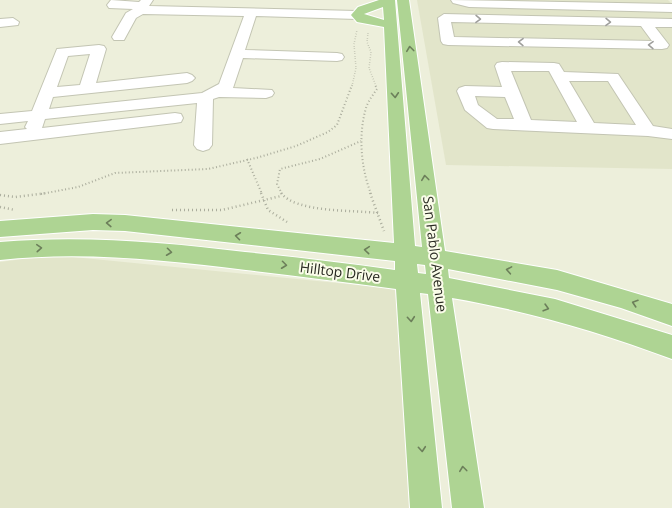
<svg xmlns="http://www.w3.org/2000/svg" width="672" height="508" viewBox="0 0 672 508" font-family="'Open Sans',sans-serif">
	<rect width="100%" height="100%" fill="#edefdb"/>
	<!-- built -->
	<g fill="#e2e5ca">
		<polygon points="417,0 668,0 672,4 672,169 446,165"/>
		<polygon points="53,255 398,289 417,508 0,508 0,262"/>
	</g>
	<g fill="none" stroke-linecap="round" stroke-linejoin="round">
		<defs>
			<g id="minor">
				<path d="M111,0L139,2L141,0H153L149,6L357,11L363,15L357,19L256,16L245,50L337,53L342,54L344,57L342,60L337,61L243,58L233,88L272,90L274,93L272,96L266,98L219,97L213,99L212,145L209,149L203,151L197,149L194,145L197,103L45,119L42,128L175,113L181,114L183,118L181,122L175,123L0,144V132L27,129L25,127L28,121L0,124V114L32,111L57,49L99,45L104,46L106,49L96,83L187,73L192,75L195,78L192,81L187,83L53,97L49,109L202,93L219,84L244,16L143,14L136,18L124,40H114L112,37L126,13L133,9L109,8L107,5ZM90,54L80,85L57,87L68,56Z"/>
				<polygon points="451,0 672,4 672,12 469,7 453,3"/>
				<path d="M444,14L672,19V27H655L669,45L667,48L662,49L448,45L443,44L441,41L438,18ZM451,22L641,26L652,41L454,37Z"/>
				<polygon points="13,18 19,22 18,25 0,27 0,19"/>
				<path d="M502,62L554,63L559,64L564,72L618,74L653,126L672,129V139L648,136L493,129L487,128L465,110L457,91L459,88L465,86L502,87L495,66L497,63ZM511,71H549L577,122L531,120ZM569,81H608L636,125L594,123ZM475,96L505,97L514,119H497L478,105Z"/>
			</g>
			<path id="major" d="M379,0H395L415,246L422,247L397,0H409L445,251L557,270L672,304V326L621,308L557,290L448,269L449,278L555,299L672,335V359C600,332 528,311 452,298L484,508H452L428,294L420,293L442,508H410L396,289C346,282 296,276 246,270C163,260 83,251 0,260V242C82,235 163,242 245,252C295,257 345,263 395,270V261L125,231L93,230L0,237V221L93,214L125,215L394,243L384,27L357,22L351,15L358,7ZM383,7L384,20L364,14ZM417,264L425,265L426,274L418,273Z"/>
		</defs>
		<!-- minor casing -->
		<use href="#minor" stroke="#c3c5b3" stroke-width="2"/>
		<!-- major casing -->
		<use href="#major" stroke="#fff" stroke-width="2"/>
		<!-- path-far2 -->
		<g stroke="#abad9d" stroke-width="1.5" stroke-dasharray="0.5 2" stroke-linecap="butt">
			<polyline points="368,33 367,42 371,52 369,68 376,86"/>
			<polyline points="352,86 356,68 354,44 357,30"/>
		</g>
		<!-- path-far1 -->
		<g stroke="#abad9d" stroke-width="2" stroke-dasharray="1 2.5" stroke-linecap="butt">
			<polyline points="247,159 262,194"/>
			<polyline points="41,194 78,187 115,173 208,169 256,158 296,146 328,132 337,125 352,85"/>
			<polyline points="282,194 277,184 280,169 320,159 361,141"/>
			<path d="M371,194C361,168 358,135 366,108C368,101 373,95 377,89L375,85"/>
		</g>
		<!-- path -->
		<g stroke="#abad9d" stroke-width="2.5" stroke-dasharray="1 3" stroke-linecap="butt">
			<polyline points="261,193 268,210 287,222"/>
			<path d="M281,193C296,213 355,210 379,213"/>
			<polyline points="370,193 384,231"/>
			<polyline points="0,195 15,197 47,193"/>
			<polyline points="0,207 15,210"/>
			<polyline points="172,210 222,210 281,196"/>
		</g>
		<!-- minor -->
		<use href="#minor" fill="#fff" fill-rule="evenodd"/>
		<!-- major -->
		<use href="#major" fill="#aed493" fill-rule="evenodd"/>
	</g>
	<!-- one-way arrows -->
	<defs><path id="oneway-chevron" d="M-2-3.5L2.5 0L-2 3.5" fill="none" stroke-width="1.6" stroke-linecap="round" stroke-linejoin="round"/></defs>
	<g stroke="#9f9f9c">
		<use href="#oneway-chevron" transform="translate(478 19) rotate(1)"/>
		<use href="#oneway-chevron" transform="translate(608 22) rotate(1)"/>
		<use href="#oneway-chevron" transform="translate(521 42) rotate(-179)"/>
		<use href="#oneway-chevron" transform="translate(651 45) rotate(-179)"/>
	</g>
	<g stroke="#6c7f5a">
		<use href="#oneway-chevron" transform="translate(410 49) rotate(-97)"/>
		<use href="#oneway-chevron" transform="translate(395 95) rotate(86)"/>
		<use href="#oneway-chevron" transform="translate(425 178) rotate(-97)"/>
		<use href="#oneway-chevron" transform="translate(109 223) rotate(-178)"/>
		<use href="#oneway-chevron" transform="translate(238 236) rotate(-173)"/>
		<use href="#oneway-chevron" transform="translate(39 248) rotate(-4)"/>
		<use href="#oneway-chevron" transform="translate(367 250) rotate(-175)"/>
		<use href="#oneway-chevron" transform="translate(169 252) rotate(7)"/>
		<use href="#oneway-chevron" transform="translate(284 265) rotate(7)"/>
		<use href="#oneway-chevron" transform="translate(509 270) rotate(-170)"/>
		<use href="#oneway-chevron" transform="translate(635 303) rotate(-162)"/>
		<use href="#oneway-chevron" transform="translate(546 308) rotate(16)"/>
		<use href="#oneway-chevron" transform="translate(411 319) rotate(85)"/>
		<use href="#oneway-chevron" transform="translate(422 449) rotate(85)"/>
		<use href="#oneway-chevron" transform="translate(463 469) rotate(-97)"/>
	</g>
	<g text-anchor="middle" stroke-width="4" stroke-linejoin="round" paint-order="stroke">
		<!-- street labels -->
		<g font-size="14" fill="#292a22" stroke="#fafce9">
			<text transform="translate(435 254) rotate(83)" y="5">San Pablo Avenue</text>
			<text transform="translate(340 272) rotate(7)" y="5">Hilltop Drive</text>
		</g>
	</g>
</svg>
